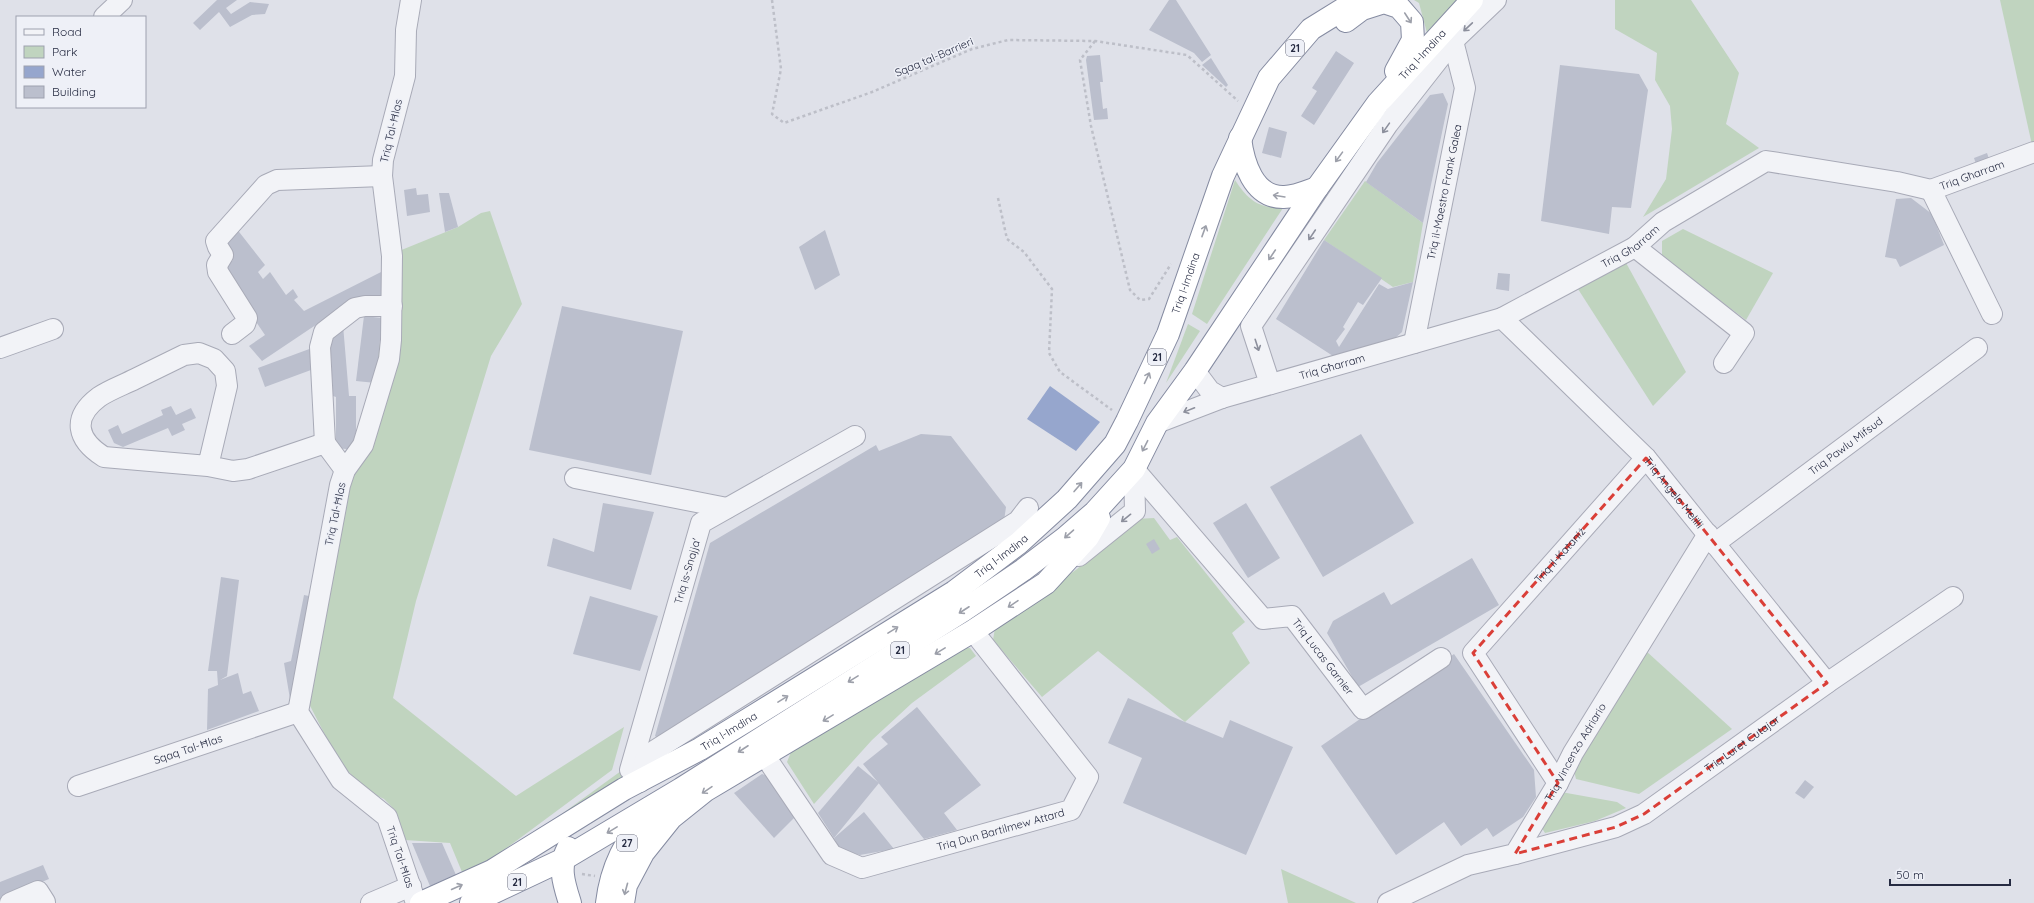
<svg xmlns="http://www.w3.org/2000/svg" width="2034" height="903" viewBox="0 0 2034 903" font-family="Quicksand,sans-serif">
	<rect width="100%" height="100%" fill="#dfe1e9"/>
	<!-- green -->
	<g fill="#c0d4bf">
		<polygon points="1414,0 1459,0 1427,33 1419,3"/>
		<polygon points="1615,0 1691,0 1739,73 1726,124 1759,148 1643,217 1666,179 1672,129 1670,106 1655,80 1657,53 1615,29"/>
		<polygon points="2000,0 2034,0 2034,144 2032,145"/>
		<path d="M1235,180C1248,200 1258,208 1283,208L1207,324L1192,314Z"/>
		<polygon points="1365,181 1423,223 1413,282 1393,287 1324,240"/>
		<polygon points="490,211 522,304 491,356 416,601 393,698 516,796 624,727 612,770 493,858 462,872 450,843 405,840 395,810 384,799 367,791 339,762 306,698 399,251 458,227 481,213"/>
		<polygon points="1683,229 1773,273 1746,320 1662,257 1662,241"/>
		<polygon points="1625,261 1686,372 1653,406 1578,289"/>
		<polygon points="1188,324 1200,331 1166,383"/>
		<polygon points="1154,518 1170,540 1177,537 1245,622 1232,633 1250,663 1185,722 1098,651 1042,697 993,640 995,628 1077,569 1136,519"/>
		<polygon points="959,647 970,648 976,656 912,703 872,740 814,804 787,762 791,752"/>
		<polygon points="1646,651 1732,729 1639,794 1576,779 1573,767"/>
		<polygon points="621,771 623,775 619,790 584,810 559,816"/>
		<polygon points="1561,792 1617,802 1626,808 1595,821 1545,833 1540,825"/>
		<polygon points="1281,869 1356,903 1288,903"/>
	</g>
	<!-- water -->
	<polygon fill="#96a6cd" points="1050,386 1100,422 1076,451 1027,419"/>
	<!-- building -->
	<g fill="#bbbfcd">
		<polygon points="217,0 237,0 226,8 231,14 250,2 269,4 265,14 252,15 230,27 219,12 200,30 193,23"/>
		<polygon points="1169,0 1176,0 1211,55 1202,62 1194,53 1149,30"/>
		<polygon points="1336,51 1354,63 1314,125 1301,116 1317,91 1312,88"/>
		<polygon points="1100,55 1103,82 1100,82 1103,109 1107,108 1108,119 1094,120 1086,60 1087,56"/>
		<polygon points="1211,58 1228,85 1226,87 1202,65"/>
		<polygon points="1560,65 1639,74 1648,90 1631,208 1612,207 1609,234 1541,221"/>
		<polygon points="1443,93 1448,104 1423,223 1366,182 1377,163 1430,95"/>
		<polygon points="1269,127 1287,132 1281,158 1262,153"/>
		<polygon points="1987,153 1990,162 1977,167 1974,158"/>
		<polygon points="416,188 417,195 428,194 430,212 407,216 404,190"/>
		<polygon points="439,193 449,193 458,227 445,232"/>
		<polygon points="1911,198 1932,214 1944,245 1900,267 1896,259 1885,257 1896,199"/>
		<polygon points="236,228 265,265 258,272 263,279 270,272 286,295 293,289 298,297 294,300 304,311 385,270 385,296 353,300 262,361 249,346 265,335 221,270 233,260 220,244"/>
		<polygon points="825,230 840,275 815,290 799,247"/>
		<polygon points="1324,240 1382,278 1363,305 1358,302 1343,327 1345,329 1336,341 1339,347 1379,284 1388,289 1413,282 1402,332 1394,339 1333,356 1276,319"/>
		<polygon points="1498,273 1510,274 1509,291 1496,289"/>
		<polygon points="562,306 683,331 651,475 529,450"/>
		<polygon points="364,316 382,318 376,383 356,381"/>
		<polygon points="343,325 349,396 356,396 356,450 336,448 336,397 333,396 330,334"/>
		<polygon points="312,348 319,367 265,387 258,368"/>
		<polygon points="171,406 176,415 191,408 196,418 182,424 185,430 172,436 168,428 123,447 114,443 108,430 118,425 122,434 163,415 161,410"/>
		<polygon points="921,434 951,436 1006,507 1004,521 660,740 655,736 710,543 876,445 879,451"/>
		<polygon points="1361,434 1414,523 1323,577 1270,487"/>
		<polygon points="603,503 654,512 631,590 547,566 553,538 594,552"/>
		<polygon points="1246,503 1280,558 1248,578 1213,523"/>
		<polygon points="1154,539 1160,549 1152,554 1146,544"/>
		<polygon points="1472,558 1499,605 1358,687 1327,633 1333,621 1384,592 1391,605"/>
		<polygon points="221,577 239,580 227,676 220,680 238,673 243,694 251,691 259,711 207,730 208,689 218,685 217,671 208,671"/>
		<polygon points="304,595 314,597 293,698 290,699 284,663 291,661"/>
		<polygon points="590,596 658,616 640,671 573,654"/>
		<polygon points="1454,654 1534,770 1536,797 1523,817 1493,837 1487,828 1461,846 1444,822 1396,855 1321,746"/>
		<polygon points="1128,698 1223,738 1230,720 1293,747 1246,855 1123,803 1142,758 1108,743"/>
		<polygon points="917,707 981,785 944,813 957,830 924,839 863,764 888,744 881,737"/>
		<polygon points="858,766 879,783 834,838 818,813"/>
		<polygon points="762,774 770,777 796,816 774,838 734,793"/>
		<polygon points="1805,780 1814,787 1804,799 1795,793"/>
		<polygon points="864,812 894,849 860,855 840,849 834,838"/>
		<polygon points="412,843 442,843 456,875 430,886"/>
		<polygon points="43,865 49,879 0,899 0,882"/>
	</g>
	<g fill="none" stroke-linecap="round" stroke-linejoin="round">
		<defs>
			<g id="minor">
				<path id="s1" d="M411,0L406,30L405,76L383,160L382,176L392,256L391,340L389,359L363,445L345,470L340,485L298,712L341,780L387,817L416,903"/>
				<polyline points="104,17 122,0"/>
				<polyline points="1931,190 1992,314"/>
				<polyline points="1635,247 1744,333 1724,363"/>
				<path id="s2" d="M1502,318L1646,458L1827,683"/>
				<polyline points="232,334 245,324 247,318 218,272 217,265 223,255 218,247 216,241 266,185 277,180 382,176"/>
				<path id="s3" d="M1414,343L1465,88L1453,41"/>
				<polyline points="0,348 53,329"/>
				<polyline points="1195,371 1210,391 1222,398"/>
				<polyline points="1270,384 1251,326 1388,124 1453,41 1496,0"/>
				<path id="s4" d="M1157,423L1222,398L1502,318L1635,247L1663,222L1766,161L1897,182L1931,190L2034,152"/>
				<polyline points="325,443 320,347 324,332 355,308 365,306 392,306"/>
				<path d="M208,466L227,386L225,371L214,359L199,353L184,355C168,363 151,371 135,379C123,385 109,390 99,397C71,418 77,440 104,457L208,466L233,471L248,469L325,443L345,470"/>
				<path id="s5" d="M1134,469L1263,619L1292,616L1363,709L1441,658"/>
				<polyline points="575,478 727,508"/>
				<path id="s6" d="M1714,544L1977,348"/>
				<polyline points="1079,556 1135,511 1134,469"/>
				<path id="s7" d="M765,756L832,855L862,868L1071,810L1088,777L973,631"/>
				<path id="s8" d="M630,770L701,523L855,436"/>
				<polyline points="640,782 646,756 1018,521 1028,508"/>
				<path id="s9" d="M1558,783L1473,653L1646,458"/>
				<path id="s10" d="M78,786L298,712"/>
				<path id="s11" d="M1515,854L1616,827L1644,814L1827,683L1953,597"/>
				<polyline points="10,903 38,891 45,902"/>
				<polyline points="371,903 411,886"/>
				<path id="s12" d="M1388,903L1468,865L1515,854L1558,783L1573,753L1708,534"/>
			</g>
			<g id="highway">
				<polyline points="1346,21 1362,9 1384,2 1399,7 1412,22 1413,40 1396,71"/>
				<path d="M1240,138C1243,162 1253,198 1284,197C1295,197 1306,192 1317,188"/>
				<path d="M568,848C558,867 564,884 570,903"/>
				<path id="s13" d="M421,903L492,871L624,789L700,749L749,719L954,592L1019,543L1067,499L1115,444L1127,421L1168,334L1223,176L1269,78L1311,29L1358,0"/>
				<path id="s14" d="M471,903L562,860L681,789L964,610L1023,570L1065,538L1095,512L1134,469L1157,423L1195,371L1317,188L1378,103L1472,0"/>
				<path d="M607,903C611,869 626,838 650,814"/>
				<polyline points="623,903 626,885 643,853 671,818 706,790 973,631 1046,583 1088,537 1099,518"/>
			</g>
		</defs>
		<!-- minor casing -->
		<use href="#minor" stroke="#a8aab7" stroke-width="22"/>
		<!-- highway casing -->
		<use href="#highway" stroke="#858ba1" stroke-width="24"/>
		<!-- path -->
		<g stroke="#bdbfc8" stroke-width="2.5" stroke-dasharray="3 3" stroke-linecap="butt">
			<polyline points="772,0 781,69 772,114 784,123 872,92 972,49 1008,40 1095,41 1187,55 1238,101"/>
			<polyline points="1095,41 1080,60 1091,126 1130,290 1140,300 1149,299 1171,264"/>
			<polyline points="998,198 1007,239 1024,252 1052,289 1049,353 1060,372 1112,410"/>
			<polyline points="582,874 595,876"/>
		</g>
		<!-- minor -->
		<use href="#minor" stroke="#f2f3f7" stroke-width="20"/>
		<!-- highway -->
		<use href="#highway" stroke="#fff" stroke-width="22"/>
	</g>
	<!-- one-way arrows -->
	<defs><path id="oneway-shaft" d="M-6 0H5M1.5-3L5.5 0L1.5 3" fill="none" stroke-width="1.6" stroke-linecap="round" stroke-linejoin="round"/></defs>
	<g stroke="#9da0aa">
		<use href="#oneway-shaft" transform="translate(1408 18) rotate(57)"/>
		<use href="#oneway-shaft" transform="translate(1339 157) rotate(126)"/>
		<use href="#oneway-shaft" transform="translate(1279 196) rotate(-171)"/>
		<use href="#oneway-shaft" transform="translate(1204 231) rotate(-70)"/>
		<use href="#oneway-shaft" transform="translate(1272 255) rotate(124)"/>
		<use href="#oneway-shaft" transform="translate(1147 378) rotate(-65)"/>
		<use href="#oneway-shaft" transform="translate(1145 446) rotate(117)"/>
		<use href="#oneway-shaft" transform="translate(1078 487) rotate(-49)"/>
		<use href="#oneway-shaft" transform="translate(1069 534) rotate(139)"/>
		<use href="#oneway-shaft" transform="translate(1013 604) rotate(146)"/>
		<use href="#oneway-shaft" transform="translate(964 610) rotate(147)"/>
		<use href="#oneway-shaft" transform="translate(893 630) rotate(-32)"/>
		<use href="#oneway-shaft" transform="translate(940 651) rotate(149)"/>
		<use href="#oneway-shaft" transform="translate(853 679) rotate(148)"/>
		<use href="#oneway-shaft" transform="translate(783 699) rotate(-32)"/>
		<use href="#oneway-shaft" transform="translate(828 718) rotate(149)"/>
		<use href="#oneway-shaft" transform="translate(743 749) rotate(147)"/>
		<use href="#oneway-shaft" transform="translate(707 790) rotate(146)"/>
		<use href="#oneway-shaft" transform="translate(612 830) rotate(149)"/>
		<use href="#oneway-shaft" transform="translate(457 887) rotate(-24)"/>
		<use href="#oneway-shaft" transform="translate(626 889) rotate(105)"/>
	</g>
	<g stroke="#8c8f9c">
		<use href="#oneway-shaft" transform="translate(1468 27) rotate(137)"/>
		<use href="#oneway-shaft" transform="translate(1386 128) rotate(125)"/>
		<use href="#oneway-shaft" transform="translate(1312 235) rotate(124)"/>
		<use href="#oneway-shaft" transform="translate(1257 345) rotate(72)"/>
		<use href="#oneway-shaft" transform="translate(1189 410) rotate(158)"/>
		<use href="#oneway-shaft" transform="translate(1126 518) rotate(141)"/>
	</g>
	<!-- marked area -->
	<path fill="none" stroke="#da3f38" stroke-width="3" stroke-dasharray="8 5" stroke-linejoin="round" d="M1646,458L1827,683L1644,814L1616,827L1515,854L1558,783L1473,653Z"/>
	<g text-anchor="middle" stroke-width="3" stroke-linejoin="round" paint-order="stroke">
		<!-- shield labels -->
		<g fill="#eef0f7" stroke="#626678" stroke-width="1">
			<rect x="1286" y="40" width="18" height="16" rx="3"/>
			<rect x="1148" y="349" width="18" height="16" rx="3"/>
			<rect x="891" y="642" width="18" height="16" rx="3"/>
			<rect x="617" y="835" width="20" height="16" rx="3"/>
			<rect x="508" y="874" width="18" height="16" rx="3"/>
		</g>
		<g font-size="10" font-weight="bold" fill="#262b42">
			<text x="1295" y="52">21</text>
			<text x="1157" y="361">21</text>
			<text x="900" y="654">21</text>
			<text x="627" y="847">27</text>
			<text x="517" y="886">21</text>
		</g>
		<!-- street labels -->
		<g font-size="11" fill="#262b42" stroke="#eef0f7">
			<text dy="4" stroke="none"><textPath href="#s14" startOffset="1302">Triq l-Imdina</textPath></text>
			<text transform="translate(934 57) rotate(-23)" y="4">Sqaq tal-Barrieri</text>
			<text transform="translate(391 131) rotate(-77)" y="4">Triq Tal-Ħlas</text>
			<text dy="4" stroke="none"><textPath href="#s4" startOffset="880">Triq Għarram</textPath></text>
			<text dy="4" stroke="none"><textPath href="#s3" startOffset="154">Triq il-Maestro Frank Galea</textPath></text>
			<text dy="4" stroke="none"><textPath href="#s4" startOffset="508">Triq Għarram</textPath></text>
			<text dy="4" stroke="none"><textPath href="#s13" startOffset="1013">Triq l-Imdina</textPath></text>
			<text dy="4" stroke="none"><textPath href="#s4" startOffset="184">Triq Għarram</textPath></text>
			<text dy="4" stroke="none"><textPath href="#s6" startOffset="164">Triq Pawlu Mifsud</textPath></text>
			<text dy="4" stroke="none"><textPath href="#s2" startOffset="245">Triq Angelo Melilli</textPath></text>
			<text transform="translate(335 514) rotate(-78)" y="4">Triq Tal-Ħlas</text>
			<text dy="4" stroke="none"><textPath href="#s13" startOffset="677">Triq l-Imdina</textPath></text>
			<text dy="4" stroke="none"><textPath href="#s9" startOffset="286">Triq il-Kataniż</textPath></text>
			<text dy="4" stroke="none"><textPath href="#s8" startOffset="207">Triq is-Snajja'</textPath></text>
			<text dy="4" stroke="none"><textPath href="#s5" startOffset="278">Triq Lucas Garnier</textPath></text>
			<text dy="4" stroke="none"><textPath href="#s13" startOffset="353">Triq l-Imdina</textPath></text>
			<text dy="4" stroke="none"><textPath href="#s11" startOffset="256">Triq Luret Cutajar</textPath></text>
			<text dy="4" stroke="none"><textPath href="#s10" startOffset="116">Sqaq Tal-Ħlas</textPath></text>
			<text dy="4" stroke="none"><textPath href="#s12" startOffset="255">Triq Vincenzo Adriario</textPath></text>
			<text dy="4" stroke="none"><textPath href="#s7" startOffset="296">Triq Dun Bartilmew Attard</textPath></text>
			<text dy="4" stroke="none"><textPath href="#s1" startOffset="912">Triq Tal-Ħlas</textPath></text>
		</g>
	</g>
	<!-- legend -->
	<rect x="16" y="16" width="130" height="92" fill="#eef0f7" stroke="#9ea1af"/>
	<rect x="24" y="29" width="20" height="6" fill="#f2f3f7" stroke="#9ea1af"/>
	<text x="52" y="36" font-size="12" fill="#262b42">Road</text>
	<rect x="24" y="46" width="20" height="12" fill="#c0d4bf" stroke="#9ea1af"/>
	<text x="52" y="56" font-size="12" fill="#262b42">Park</text>
	<rect x="24" y="66" width="20" height="12" fill="#96a6cd" stroke="#9ea1af"/>
	<text x="52" y="76" font-size="12" fill="#262b42">Water</text>
	<rect x="24" y="86" width="20" height="12" fill="#bbbfcd" stroke="#9ea1af"/>
	<text x="52" y="96" font-size="12" fill="#262b42">Building</text>
	<!-- scale -->
	<path d="M1890 879v6h120v-6" fill="none" stroke="#262b42" stroke-width="2"/>
	<text x="1896" y="879" font-size="12" fill="#262b42" stroke="#eef0f7" stroke-width="3" paint-order="stroke">50 m</text>
</svg>
